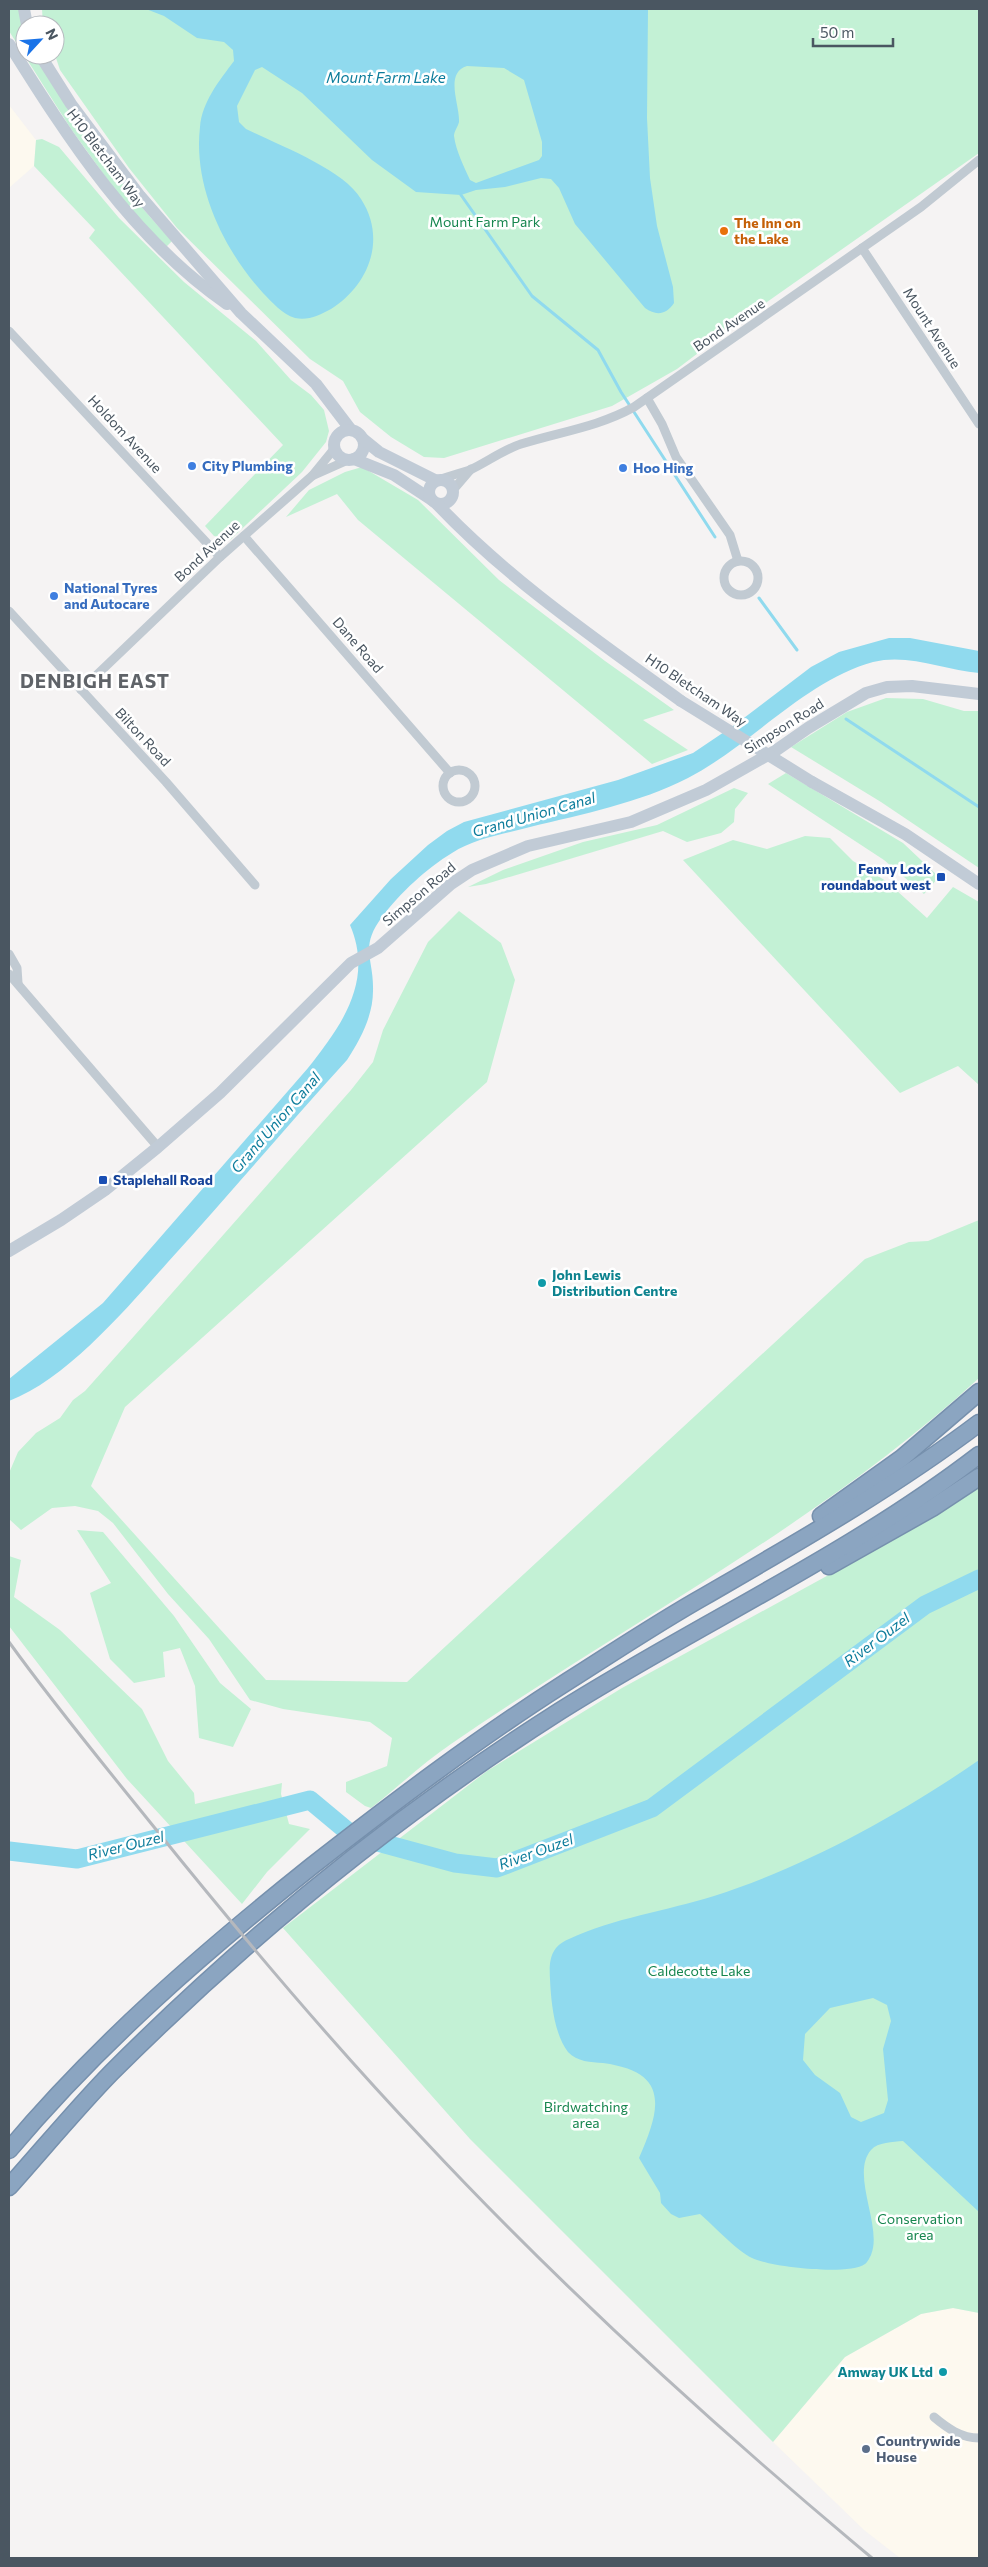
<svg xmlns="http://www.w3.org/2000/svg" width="988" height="2567" viewBox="0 0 988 2567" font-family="Commissioner,sans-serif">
	<rect width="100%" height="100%" fill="#f5f3f3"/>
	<!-- commercial -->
	<g fill="#fdf9ef">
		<polygon points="9,105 36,140 34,166 9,188"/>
		<polygon points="953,2308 979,2313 979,2558 900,2558 864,2530 773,2442 845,2357 921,2314"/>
	</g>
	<!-- green -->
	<g fill="#c3f1d5">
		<path d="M9,9H20L25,30V55H36C77,125 116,181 172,241L166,247L120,197L71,129L9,31Z"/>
		<polygon points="42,9 979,9 979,153 747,316 677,369 612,406 444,458 424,457 391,437 360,412 343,381 310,359 177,228 129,168 60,70 55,55 55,25 43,25"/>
		<polygon points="42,139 59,147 119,218 184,282 256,341 291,380 311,395 324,410 329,431 326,442 302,472 230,540 214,536 205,526 283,445 89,238 95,230 34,166 36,140"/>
		<polygon points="362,467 418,500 499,580 605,661 674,710 643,720 688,750 652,764 358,520 337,494 286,517 309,490 345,472"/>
		<polygon points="886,698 923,699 964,711 979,711 979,868 881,802 791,747 847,712"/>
		<polygon points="786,773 903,843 939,877 924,894 884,860 768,784"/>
		<polygon points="734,788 748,793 735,809 734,822 721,833 687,842 663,831 486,884 468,887 503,870 583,842 657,825"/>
		<polygon points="805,836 830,838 853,861 886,881 927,918 953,887 979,902 979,1085 958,1066 900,1093 683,860 733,840 767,849"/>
		<path d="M459,911L501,943L515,980L487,1082L125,1407L91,1486L266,1680L407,1682L865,1259L909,1242L928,1241L979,1220V1378C821,1523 627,1623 451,1744C423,1763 398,1787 371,1808L365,1806L346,1792V1782L387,1766L392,1738L370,1722L283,1709L250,1700L209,1639L168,1594L113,1523L98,1511L75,1506L52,1508L21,1530L9,1519V1473L18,1452L36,1433L60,1418L73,1400L85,1391L135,1335L351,1090L373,1062L383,1030L428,942Z"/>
		<polygon points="979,1486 979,2313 953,2308 921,2314 845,2357 773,2442 470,2139 283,1928 487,1771 622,1688 845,1566"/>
		<polygon points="77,1530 103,1532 174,1616 220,1683 251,1709 233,1747 199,1738 195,1686 180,1648 163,1652 165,1677 134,1683 110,1659 90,1593 111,1583"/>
		<polygon points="9,1556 21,1560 14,1597 60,1630 142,1709 168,1761 194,1793 195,1804 282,1783 281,1794 289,1824 310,1829 267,1872 242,1904 127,1779 9,1626"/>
	</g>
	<!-- water -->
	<g fill="#90daee" fill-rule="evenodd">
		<path d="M146,9H648L647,118L650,178L657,226L673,287L674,303C666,315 656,316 645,308L575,224L559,188L551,179L541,178L505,187L476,190L461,195L416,192L372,160L302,93L262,67L255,70L237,106L239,122L246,129C278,145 343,169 361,199C387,239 369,285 331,309C320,315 308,321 295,318C282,314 272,302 263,293C224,250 193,187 200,127C202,102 219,81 234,61L233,50L224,42L197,38L164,16ZM467,66L504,68L524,80L542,142V156L539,160L476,183L470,180C464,167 456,151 454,136C454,131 458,127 459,122C460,105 444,73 467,66Z"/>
		<path d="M889,638H910L979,651V673C945,670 908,653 873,662C806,680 750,746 688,778C639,803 583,814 530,827C505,834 475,838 452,853C427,868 400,893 382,917C359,948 374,958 373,991C373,1016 360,1040 347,1060C286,1127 228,1196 168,1262C127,1308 67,1379 9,1401V1379L103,1303L308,1068C342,1025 374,981 350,925L391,879L428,845L447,831L464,822L618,780L693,753L736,724L811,667L839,652Z"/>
		<path d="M979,1760V2212L903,2141C893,2142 878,2142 871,2150C850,2174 883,2227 871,2255C870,2257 867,2263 865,2264C848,2276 770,2267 752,2258C737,2251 713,2225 700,2214L679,2218L671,2214L661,2203L660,2193L639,2158C661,2108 670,2072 603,2063C591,2062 577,2062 568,2052C554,2034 551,2001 550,1979C549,1961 550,1947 569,1939C614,1918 666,1911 714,1896C803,1868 903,1813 979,1760ZM873,1998L887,2005L891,2021L883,2049L888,2100L884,2113L861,2122L851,2117L840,2093L815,2075L803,2060L805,2034L830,2008Z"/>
	</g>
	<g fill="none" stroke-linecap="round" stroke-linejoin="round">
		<!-- stream -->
		<g stroke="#90daee" stroke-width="3">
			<polyline points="461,195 532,296 598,350 621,392 715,537"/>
			<polyline points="759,598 797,650"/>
			<polyline points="846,719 979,807"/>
		</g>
		<!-- river -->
		<polyline stroke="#90daee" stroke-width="19" points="9,1851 77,1859 310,1800 352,1835 455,1863 497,1868 652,1808 925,1605 979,1579"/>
		<defs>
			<g id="highway">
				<polyline points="821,1516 902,1458 979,1392"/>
				<polyline points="829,1566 932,1508 979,1477"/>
				<path d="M9,2150C99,2043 203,1953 312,1866C394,1802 477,1739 565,1683C611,1654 657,1623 705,1596C798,1542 893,1488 979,1423"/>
				<path d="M9,2187C43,2149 76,2109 111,2073C247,1937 398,1814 560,1711C698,1624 849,1555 979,1455"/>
			</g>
		</defs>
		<!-- highway casing -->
		<use href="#highway" stroke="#7690ad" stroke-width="19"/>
		<!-- street -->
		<g stroke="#c1cad2" stroke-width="9">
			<polyline points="862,248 979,424"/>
			<polyline points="9,331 220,557"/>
			<polyline points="647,398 662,424 676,457 730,535 738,561"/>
			<polyline points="334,449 312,476 348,460"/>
			<path d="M441,479C450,476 460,473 470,470C487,462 503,450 521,444C559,432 598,427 634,407L921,207L979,160"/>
			<polyline points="453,490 471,469"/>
			<polyline points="244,536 450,773"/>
			<circle cx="741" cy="578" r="17"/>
			<polyline points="9,611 166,782 255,885"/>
			<polyline points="81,690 220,557 312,476"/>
			<circle cx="459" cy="786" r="16"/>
			<polyline points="9,954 17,968 18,983"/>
			<polyline points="9,974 158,1147"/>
			<path d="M934,2417C947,2428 961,2438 979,2438"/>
		</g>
		<!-- secondary -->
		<g stroke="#c1cbd6" stroke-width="12">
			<polyline points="24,9 27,25"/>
			<path d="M9,44C69,140 133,239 227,304"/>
			<polyline points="40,55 71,104 140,196 241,313 316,384 351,430"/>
			<circle cx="349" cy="445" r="15"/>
			<polyline points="363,439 379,452 435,480"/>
			<polyline points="354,459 394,475 432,500"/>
			<circle cx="441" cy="492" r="12"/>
			<path d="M437,504C509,580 597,640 681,701"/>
			<polyline points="812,782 905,834 979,884"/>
			<polyline points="9,1251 61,1220 105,1190 158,1147 220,1093 351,963 378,948 451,884 472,870 528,846 631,822 706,790 775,751 808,728 866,693 887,687 912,686 979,694"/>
		</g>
		<!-- highway -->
		<use href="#highway" stroke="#8ba5c1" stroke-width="16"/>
		<!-- rail -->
		<path stroke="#b5b8bd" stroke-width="3" d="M9,1642C55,1706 105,1766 154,1827C240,1934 328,2039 423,2139C563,2289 715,2427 872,2558"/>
		<!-- secondary-bridge -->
		<polyline stroke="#c1cbd6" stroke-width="12" points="681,701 812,782"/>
	</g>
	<!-- markers -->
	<circle fill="#e8710a" stroke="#fff" stroke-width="2" cx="724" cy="231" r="5"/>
	<g fill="#3f7fe0" stroke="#fff" stroke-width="2">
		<circle cx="192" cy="466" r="5"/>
		<circle cx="623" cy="468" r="5"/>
		<circle cx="54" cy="596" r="5"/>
	</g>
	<g fill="#1a4fb4" stroke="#fff" stroke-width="2">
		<rect x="936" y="872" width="10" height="10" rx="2.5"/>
		<rect x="98" y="1175" width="10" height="10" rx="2.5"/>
	</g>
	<g fill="#0f9aa8" stroke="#fff" stroke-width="2">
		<circle cx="542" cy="1283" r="5"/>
		<circle cx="943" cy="2372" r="5"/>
	</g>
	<circle fill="#5c6f8a" stroke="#fff" stroke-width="2" cx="866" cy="2449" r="5"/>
	<g text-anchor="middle" stroke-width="5" stroke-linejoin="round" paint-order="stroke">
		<!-- street labels -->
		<g font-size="14" fill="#4a5661" stroke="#fff">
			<text transform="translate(106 158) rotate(53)" y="5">H10 Bletcham Way</text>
			<text transform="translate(729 325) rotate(-34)" y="5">Bond Avenue</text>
			<text transform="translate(932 328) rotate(57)" y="5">Mount Avenue</text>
			<text transform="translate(125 434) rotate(47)" y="5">Holdom Avenue</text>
			<text transform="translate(207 551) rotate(-43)" y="5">Bond Avenue</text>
			<text transform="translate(358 645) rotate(49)" y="5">Dane Road</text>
			<text transform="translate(696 690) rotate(34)" y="5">H10 Bletcham Way</text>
			<text transform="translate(784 726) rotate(-32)" y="5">Simpson Road</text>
			<text transform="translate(143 737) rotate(47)" y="5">Bilton Road</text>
			<text transform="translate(419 894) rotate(-40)" y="5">Simpson Road</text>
		</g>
		<!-- park labels -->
		<g font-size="14" fill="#17864f" stroke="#fff">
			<text x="485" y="227">Mount Farm Park</text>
			<text x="699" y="1976">Caldecotte Lake</text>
			<text x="586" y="2112">Birdwatching<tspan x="586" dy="16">area</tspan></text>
			<text x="920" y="2224">Conservation<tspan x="920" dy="16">area</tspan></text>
		</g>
		<!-- food labels -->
		<g font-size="14" font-weight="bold" fill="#c56008" stroke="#fff" text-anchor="start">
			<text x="734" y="228">The Inn on<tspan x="734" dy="16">the Lake</tspan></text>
		</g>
		<!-- shop labels -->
		<g font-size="14" font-weight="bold" fill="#366cbe" stroke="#fff" text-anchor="start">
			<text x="202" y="471">City Plumbing</text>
			<text x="633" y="473">Hoo Hing</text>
			<text x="64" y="593">National Tyres<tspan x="64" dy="16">and Autocare</tspan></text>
		</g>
		<!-- transit labels -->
		<g font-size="14" font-weight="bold" fill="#164399" stroke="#fff" text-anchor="end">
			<text x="931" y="874">Fenny Lock<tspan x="931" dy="16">roundabout west</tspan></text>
			<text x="113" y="1185" text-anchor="start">Staplehall Road</text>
		</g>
		<!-- culture labels -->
		<g font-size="14" font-weight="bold" fill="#0d838f" stroke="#fff" text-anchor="start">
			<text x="552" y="1280">John Lewis<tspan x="552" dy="16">Distribution Centre</tspan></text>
			<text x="933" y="2377" text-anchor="end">Amway UK Ltd</text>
		</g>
		<!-- service labels -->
		<g font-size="14" font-weight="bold" fill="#4e5e75" stroke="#fff" text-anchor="start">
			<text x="876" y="2446">Countrywide<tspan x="876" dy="16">House</tspan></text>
		</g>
		<!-- water labels -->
		<g font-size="15" font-style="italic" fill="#0c7c9b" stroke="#fff">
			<text x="386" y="83">Mount Farm Lake</text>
			<text transform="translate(534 815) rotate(-16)" y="5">Grand Union Canal</text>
			<text transform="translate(276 1123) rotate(-49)" y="5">Grand Union Canal</text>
			<text transform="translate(877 1640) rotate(-37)" y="5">River Ouzel</text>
			<text transform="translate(126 1846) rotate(-14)" y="5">River Ouzel</text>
			<text transform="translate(536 1852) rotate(-20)" y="5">River Ouzel</text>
		</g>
		<!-- district labels -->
		<g font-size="19" font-weight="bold" letter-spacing="1" fill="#5f6368" stroke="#fff">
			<text x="95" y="688">DENBIGH EAST</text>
		</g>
	</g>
	<!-- border -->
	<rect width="988" height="2567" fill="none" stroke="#4a5661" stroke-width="20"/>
	<!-- north arrow -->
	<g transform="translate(40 40) rotate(64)"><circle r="24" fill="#ffffff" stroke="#b7bbc0"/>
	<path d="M0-4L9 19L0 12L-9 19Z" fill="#1a73e8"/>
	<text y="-8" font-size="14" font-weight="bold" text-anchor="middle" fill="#4a5661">N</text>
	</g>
	<!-- scale -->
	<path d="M813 38v8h80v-8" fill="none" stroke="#4a5661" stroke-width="2.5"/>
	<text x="820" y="38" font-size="15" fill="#4a5661" stroke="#ffffff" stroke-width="4" paint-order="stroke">50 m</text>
</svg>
